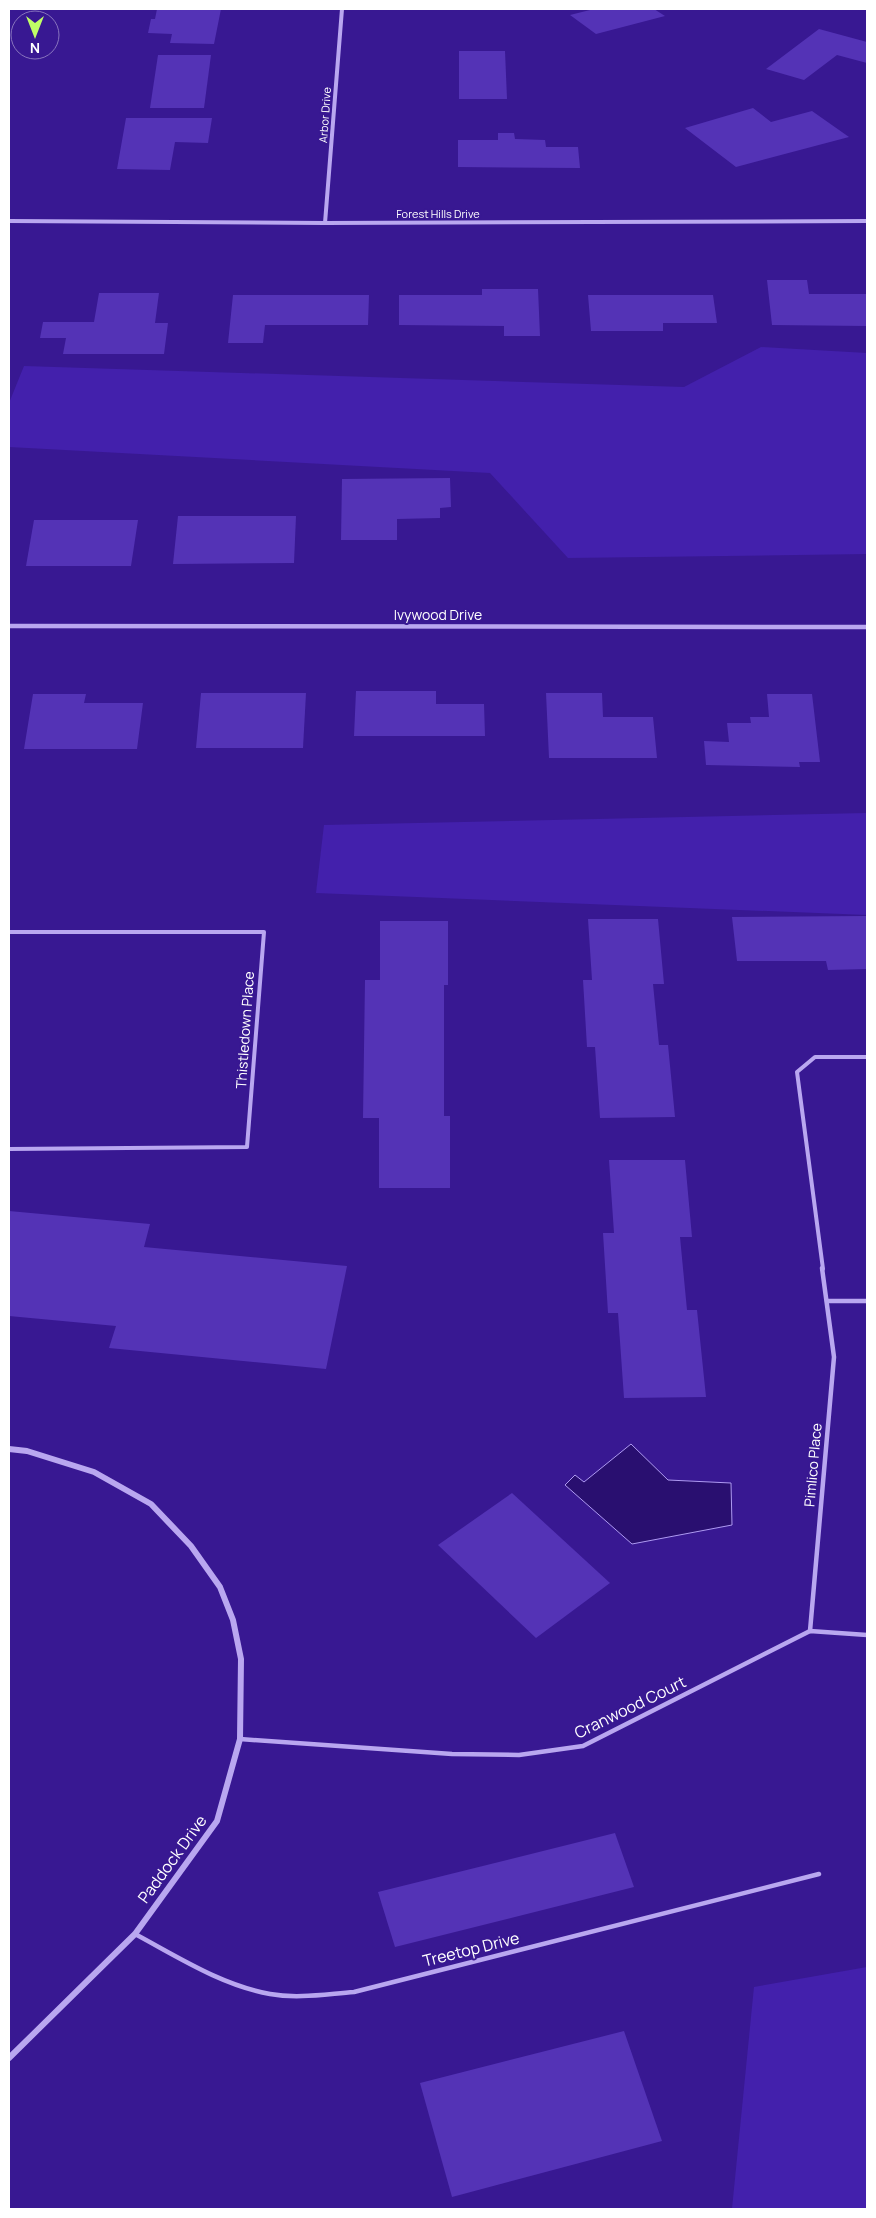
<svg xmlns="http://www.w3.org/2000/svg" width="876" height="2218" viewBox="0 0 876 2218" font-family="Manrope,sans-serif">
	<rect width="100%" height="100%" fill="#381892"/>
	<!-- green -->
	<g fill="#4320ac">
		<polygon points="761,347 867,353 867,554 568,558 490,473 9,447 9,403 24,366 684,387"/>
		<polygon points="867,813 867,915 316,893 324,825"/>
		<polygon points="867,1967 867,2209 732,2209 754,1987"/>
	</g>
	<!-- water -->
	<polygon fill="#290f70" stroke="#ae9af2" points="631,1444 668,1480 731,1483 732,1525 632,1544 565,1485 575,1475 584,1482"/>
	<!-- building -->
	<g fill="#5433b6">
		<polygon points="157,9 221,9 214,44 170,43 172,34 148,33 151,19 155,19"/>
		<polygon points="594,9 654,9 665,16 596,34 570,15"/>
		<polygon points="819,29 867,42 867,63 837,55 804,80 766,69"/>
		<polygon points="459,51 505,51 507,99 459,99"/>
		<polygon points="158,55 211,55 204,108 150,108"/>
		<polygon points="753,108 771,122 812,111 849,137 736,167 685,128"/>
		<polygon points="126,118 212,118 208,143 175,142 170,170 117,169"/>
		<polygon points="498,133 514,133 515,139 545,140 546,147 578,147 580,168 458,167 458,140 498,140"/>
		<polygon points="767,280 807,280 809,294 867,294 867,326 772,325"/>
		<polygon points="482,289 538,289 540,336 504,336 504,326 399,325 399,295 482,295"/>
		<polygon points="99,293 159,293 155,323 168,323 164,354 63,354 66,338 40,338 43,322 94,322"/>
		<polygon points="233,295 369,295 368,325 265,325 263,343 228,343"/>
		<polygon points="588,295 713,295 717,323 663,323 663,331 591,331"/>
		<polygon points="450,478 451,507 440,508 440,518 397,519 397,540 341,540 342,479"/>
		<polygon points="178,516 296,516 294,563 173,564"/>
		<polygon points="34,520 138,520 131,566 26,566"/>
		<polygon points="356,691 436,691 436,704 484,704 485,736 354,736"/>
		<polygon points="201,693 306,693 303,748 196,748"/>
		<polygon points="546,693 602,693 603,717 653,717 657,758 549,758"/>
		<polygon points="33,694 86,694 84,703 143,703 137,749 24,749"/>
		<polygon points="767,694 812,694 820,762 799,762 800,767 706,765 704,741 729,742 727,723 751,723 750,717 769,717"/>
		<polygon points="867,916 867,969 828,970 826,961 737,961 732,917"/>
		<polygon points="588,919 658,919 664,984 653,984 659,1045 668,1045 675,1117 600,1118 595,1047 587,1047 583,980 592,980"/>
		<polygon points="380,921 448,921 448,985 444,985 444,1116 450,1116 450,1188 379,1188 379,1118 363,1118 365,980 380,980"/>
		<polygon points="609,1160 685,1160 692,1237 680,1237 687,1310 697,1310 706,1397 624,1398 618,1313 608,1313 603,1233 614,1233"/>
		<polygon points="9,1211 150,1224 144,1247 347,1266 326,1369 109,1348 116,1326 9,1316"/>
		<polygon points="512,1493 610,1583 536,1638 438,1545"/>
		<polygon points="615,1833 634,1887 395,1947 378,1892"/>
		<polygon points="624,2031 662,2141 452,2197 420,2083"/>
	</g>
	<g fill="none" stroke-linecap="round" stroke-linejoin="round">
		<!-- service-far1 -->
		<g stroke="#b9a7f0" stroke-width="4">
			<polyline points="9,932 264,932 247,1147 9,1149"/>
			<polyline points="823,1269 797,1072 815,1057 867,1057"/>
		</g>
		<!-- service -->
		<g stroke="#b9a7f0" stroke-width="4.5">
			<polyline points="827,1301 867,1301"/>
			<polyline points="810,1631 834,1357 822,1268"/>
			<polyline points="240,1739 452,1754 519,1755 583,1746 810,1631 867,1635"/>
			<path d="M135,1934C178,1957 221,1985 270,1994C298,1999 326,1994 354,1992L819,1874"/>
		</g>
		<!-- minor-far2 -->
		<g stroke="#b9a7f0" stroke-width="4">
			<polyline points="9,221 325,223 867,221"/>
			<polyline points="325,223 342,9"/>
		</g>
		<!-- minor-far1 -->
		<polyline stroke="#b9a7f0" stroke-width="4.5" points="9,626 867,627"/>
		<!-- minor -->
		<polyline stroke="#b9a7f0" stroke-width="6" points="9,1449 27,1451 94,1472 151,1504 191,1546 220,1587 233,1620 241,1659 240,1739 217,1821 135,1934 9,2058"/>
	</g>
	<g text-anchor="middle" stroke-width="4" stroke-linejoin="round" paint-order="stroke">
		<!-- far-street labels -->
		<g font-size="11" fill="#fff" stroke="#381892">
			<text transform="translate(325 115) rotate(-86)" y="4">Arbor Drive</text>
			<text x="438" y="218">Forest Hills Drive</text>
		</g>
		<!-- street labels -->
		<g font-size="14" fill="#fff" stroke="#381892">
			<text x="438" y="620">Ivywood Drive</text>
			<text transform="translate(245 1030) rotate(-86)" y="5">Thistledown Place</text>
			<text transform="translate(813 1465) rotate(-85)" y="5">Pimlico Place</text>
		</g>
		<!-- near-street labels -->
		<g font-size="16" fill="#fff" stroke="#381892">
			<text transform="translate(630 1707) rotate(-26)" y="6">Cranwood Court</text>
			<text transform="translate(172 1859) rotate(-54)" y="6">Paddock Drive</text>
			<text transform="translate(471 1949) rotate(-14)" y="6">Treetop Drive</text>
		</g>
	</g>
	<!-- border -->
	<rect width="876" height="2218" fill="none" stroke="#ffffff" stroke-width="20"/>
	<!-- north arrow -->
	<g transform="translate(35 35) rotate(180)"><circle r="24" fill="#381892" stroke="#8874be"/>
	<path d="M0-4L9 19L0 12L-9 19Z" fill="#c0ff66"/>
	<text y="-8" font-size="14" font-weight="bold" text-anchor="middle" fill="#ffffff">N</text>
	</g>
</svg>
